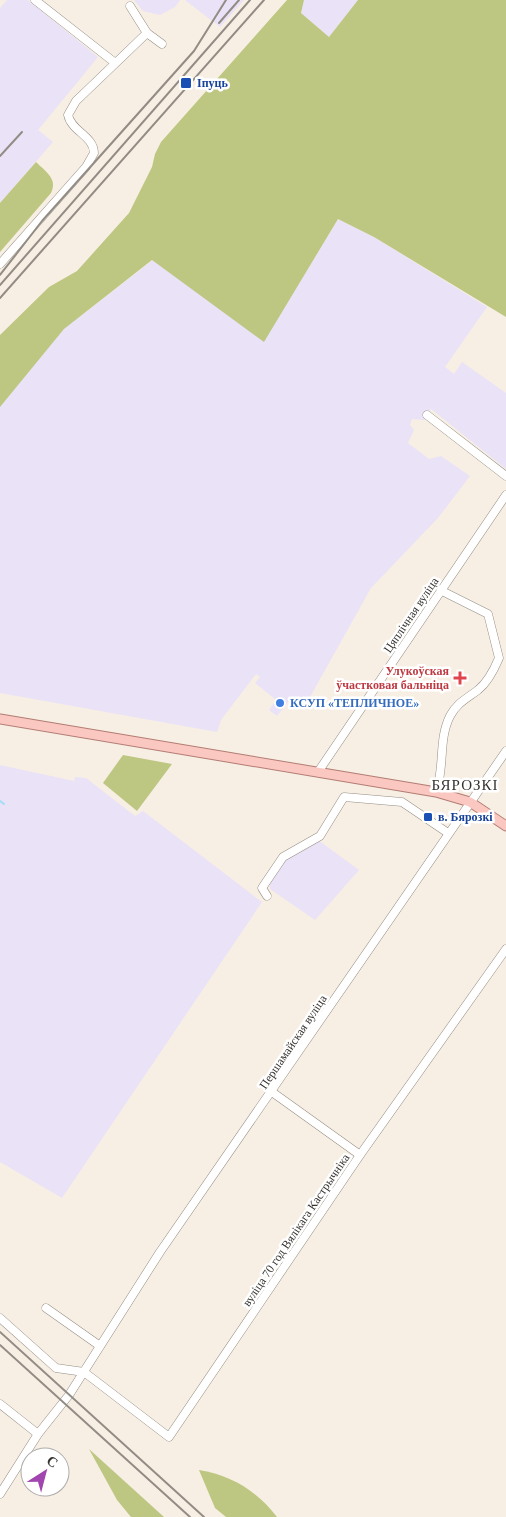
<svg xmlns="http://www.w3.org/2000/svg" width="506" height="1517" viewBox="0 0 506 1517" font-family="'Times New Roman',serif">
	<rect width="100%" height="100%" fill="#f7efe4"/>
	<!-- industrial -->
	<g fill="#eae2f7">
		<polygon points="7,0 28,0 98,57 38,130 53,142 0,203 0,8"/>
		<polygon points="134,0 180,0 175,7 160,15 143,11"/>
		<polygon points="185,0 244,0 220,27"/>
		<polygon points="304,0 358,0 329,37 301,13"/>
		<polygon points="338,219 374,237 487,307 445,367 454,374 462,362 506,393 506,469 431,409 424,420 412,419 410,425 414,430 408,443 429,459 441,456 470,476 438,518 371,588 305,706 292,697 277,716 269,710 276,700 255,683 260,677 256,674 221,720 217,732 0,693 0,406 64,329 153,260 264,341"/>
		<polygon points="0,765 74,781 75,777 86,778 135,816 143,811 262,902 62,1198 0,1162"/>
		<polygon points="318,840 359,870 315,920 270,889 270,881 288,856"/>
	</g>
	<!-- green -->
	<g fill="#bdc781">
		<polygon points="287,0 304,0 301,13 329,37 358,0 506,0 506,317 374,237 338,219 264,342 152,260 64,329 0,407 0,335 49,287 77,271 129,213 152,167 155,154 161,142"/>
		<path d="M36,162C46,172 58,179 51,193L0,252V203Z"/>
		<polygon points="123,755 172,764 137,811 103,783"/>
		<polygon points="89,1449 164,1517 131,1517 117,1500"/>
		<path d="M199,1470C231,1475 257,1491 277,1517H226L215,1508Z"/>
	</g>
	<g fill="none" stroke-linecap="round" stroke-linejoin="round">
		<!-- stream -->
		<polyline stroke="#a0ddf6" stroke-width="2" points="0,801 4,804"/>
		<defs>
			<g id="minor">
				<polyline points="35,0 114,62"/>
				<polyline points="147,33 162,44"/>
				<path d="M0,264L86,167L94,153C94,136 71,131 68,115L76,101L147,33L130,6"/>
				<polyline points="427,415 506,476"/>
				<polyline points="318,772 506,495"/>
				<path d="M436,792C445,767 438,740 450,716C457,703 466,699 478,690C488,682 494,670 499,658L488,614L442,591"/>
				<polyline points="267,896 262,888 283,857 320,836 344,797 402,802 448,833"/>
				<polyline points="272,1092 360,1155"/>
				<polyline points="46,1308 100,1346"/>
				<polyline points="0,1318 56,1368 84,1372"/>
				<polyline points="84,1372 169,1437 360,1155 506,949"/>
				<polyline points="0,1404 38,1434"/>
				<polyline points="0,1494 38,1434 69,1395 160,1252 506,751"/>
			</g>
			<polyline id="major" points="0,719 436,792 470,802 506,826"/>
		</defs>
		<!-- minor casing -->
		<use href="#minor" stroke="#958e84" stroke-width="9"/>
		<!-- major casing -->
		<use href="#major" stroke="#b37c73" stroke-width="11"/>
		<!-- minor -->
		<use href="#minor" stroke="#fff" stroke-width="8"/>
		<!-- major -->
		<use href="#major" stroke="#fac8c1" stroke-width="9"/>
		<!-- rail -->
		<g stroke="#928c85" stroke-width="2">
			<polyline points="219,23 239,0"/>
			<polyline points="0,156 22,132"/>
			<polyline points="0,275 42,221 194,51 226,0"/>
			<polyline points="0,285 250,0"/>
			<polyline points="0,298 264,0"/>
			<polyline points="0,1332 204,1517"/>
			<polyline points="0,1345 190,1517"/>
		</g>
	</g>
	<!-- markers -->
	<g fill="#1a4fb4" stroke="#fff" stroke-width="2">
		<rect x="180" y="77" width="12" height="12" rx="2.5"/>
		<rect x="423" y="812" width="10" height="10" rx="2.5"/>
	</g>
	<path fill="#e0444e" stroke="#fff" stroke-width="2" d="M457.5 670.5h5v5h5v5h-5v5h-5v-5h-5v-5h5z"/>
	<circle fill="#3f7fe0" stroke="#fff" stroke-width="2" cx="280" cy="703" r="5"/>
	<g text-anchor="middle" stroke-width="5" stroke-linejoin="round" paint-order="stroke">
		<!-- transit labels -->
		<g font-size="12" font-weight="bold" fill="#164399" stroke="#fff" text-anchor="start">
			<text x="197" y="87">Іпуць</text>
			<text x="438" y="821">в. Бярозкі</text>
		</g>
		<!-- street labels -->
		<g font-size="12" fill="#36332f" stroke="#fff">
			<text transform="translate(411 615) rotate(-56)" y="4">Цяплічная вуліца</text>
			<text transform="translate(293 1042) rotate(-56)" y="4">Першамайская вуліца</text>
			<text transform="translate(296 1230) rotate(-56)" y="4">вуліца 70 год Вялікага Кастрычніка</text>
		</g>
		<!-- health labels -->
		<g font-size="12" font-weight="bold" fill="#be3a42" stroke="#fff" text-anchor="end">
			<text x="449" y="675">Улукоўская<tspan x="449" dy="14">ўчастковая бальніца</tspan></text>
		</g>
		<!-- shop labels -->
		<g font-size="12" font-weight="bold" fill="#366cbe" stroke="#fff" text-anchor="start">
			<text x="290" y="707">КСУП «ТЕПЛИЧНОЕ»</text>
		</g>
		<!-- quarter labels -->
		<g font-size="15" letter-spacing="1" fill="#36332f" stroke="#fff">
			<text x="465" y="790">БЯРОЗКІ</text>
		</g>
	</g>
	<!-- north arrow -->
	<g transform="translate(45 1472) rotate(36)"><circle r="24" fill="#ffffff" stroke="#afadac"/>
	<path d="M0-4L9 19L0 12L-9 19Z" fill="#a145af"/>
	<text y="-8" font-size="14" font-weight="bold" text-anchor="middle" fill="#36332f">С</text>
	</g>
</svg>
